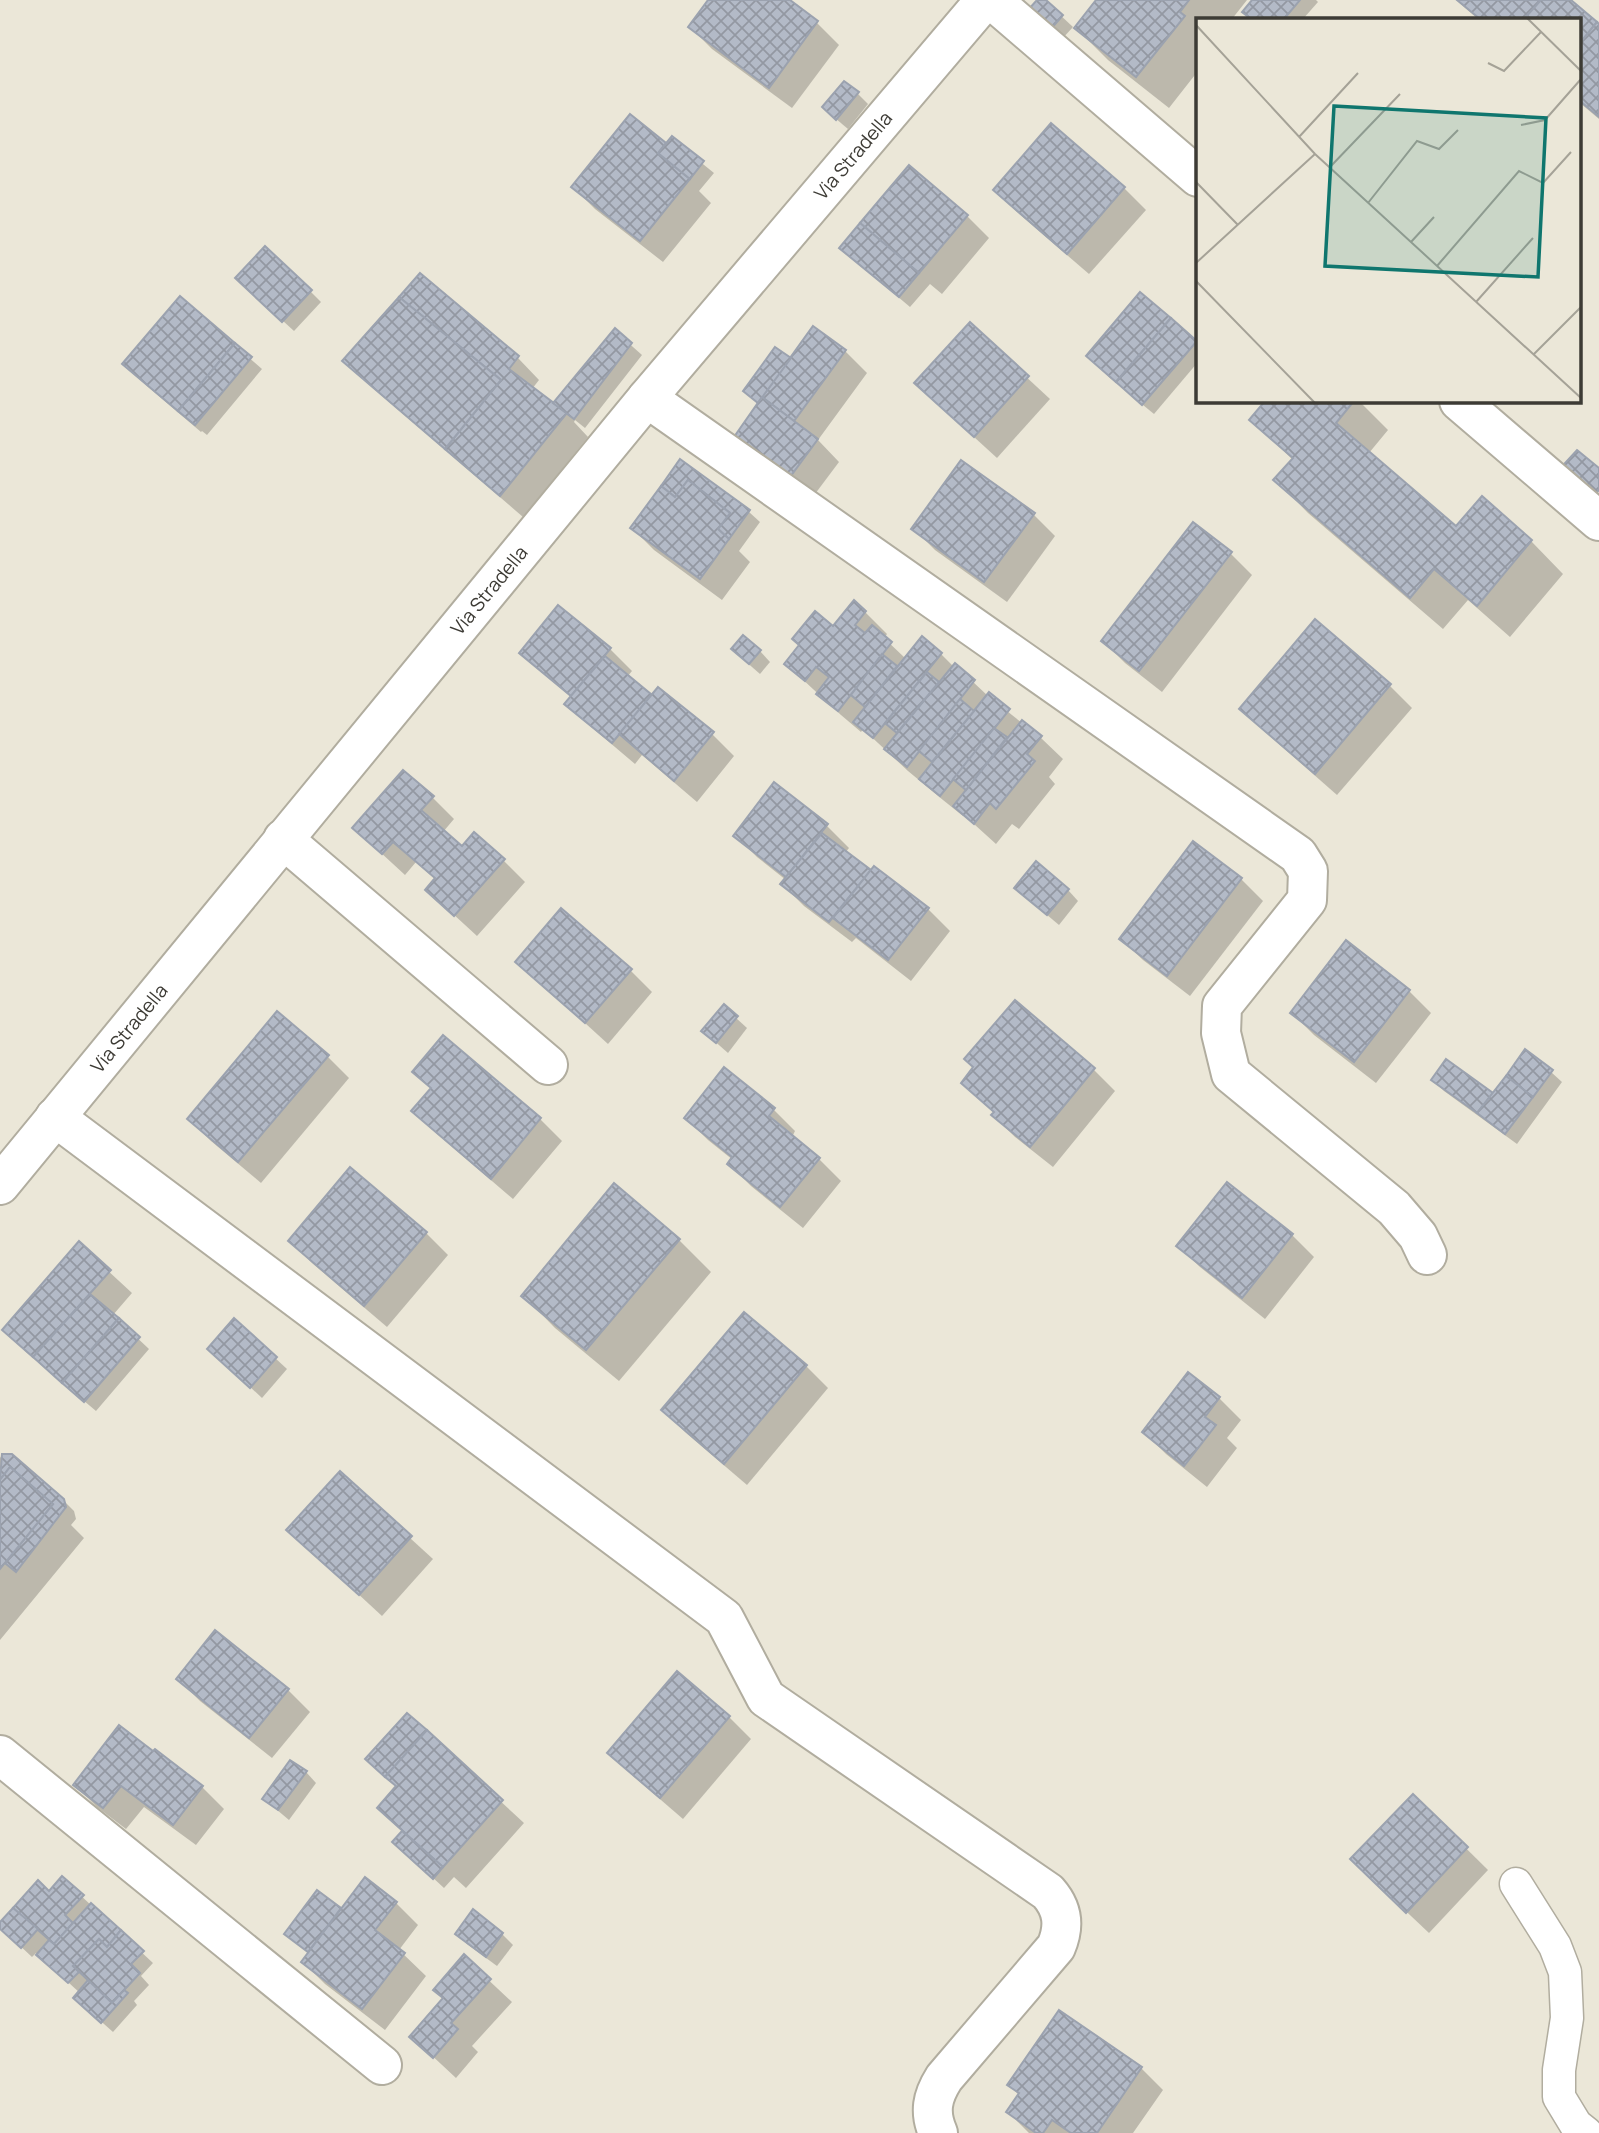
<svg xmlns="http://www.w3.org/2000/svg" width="1599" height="2133" viewBox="0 0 1599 2133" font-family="Manrope,sans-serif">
	<defs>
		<pattern id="building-cross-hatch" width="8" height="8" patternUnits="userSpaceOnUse" patternTransform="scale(1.75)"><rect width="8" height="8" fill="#b3bac7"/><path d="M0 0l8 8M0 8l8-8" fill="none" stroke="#9398a2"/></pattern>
	</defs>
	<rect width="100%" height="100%" fill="#ebe7d8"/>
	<!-- shadow -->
	<g fill="#0003">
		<polygon points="710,0 787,0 817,23 839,45 792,108 712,49 690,27"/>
		<polygon points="1039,0 1044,0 1073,27 1062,39 1041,20"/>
		<polygon points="1098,0 1247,0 1232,19 1198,19 1198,71 1169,108 1108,60 1076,28"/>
		<polygon points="1254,0 1316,0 1318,2 1303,19 1252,19 1244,11"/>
		<polygon points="1456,0 1568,0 1599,26 1599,119 1580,103 1580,19 1478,19"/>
		<polygon points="858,94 868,104 848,129 835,118"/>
		<polygon points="630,116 667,146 672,139 714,173 699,191 711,203 663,262 595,209 573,187"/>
		<polygon points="909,168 967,216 989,238 942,294 930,284 910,307 852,258"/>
		<polygon points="1124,188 1146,210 1089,274 1017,212 995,190"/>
		<polygon points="248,289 310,291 321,302 294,331"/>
		<polygon points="1140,295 1198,344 1198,362 1154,414 1110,378 1088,356"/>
		<polygon points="180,298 262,369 207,435 202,431 201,432 147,386 125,364"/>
		<polygon points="970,325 1050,399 997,458 939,405"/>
		<polygon points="814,328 845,351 867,373 818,440 839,462 812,498 758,459 760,404 745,391 791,360"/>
		<polygon points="615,331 642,355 585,428 575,420 574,422 588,437 523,517 366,382 344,361 518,358 539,380 532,389 553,405"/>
		<polygon points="1267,401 1359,401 1388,430 1369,453 1456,529 1482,499 1531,541 1563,574 1510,637 1468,600 1443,629 1308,513 1276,480 1293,460 1251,420"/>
		<polygon points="681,462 749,512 760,522 739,551 750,562 722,600 654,550 632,528"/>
		<polygon points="1033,514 1055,536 1007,602 935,550 913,528"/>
		<polygon points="1230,553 1252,575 1162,692 1125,663 1103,641"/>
		<polygon points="559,607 610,649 632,671 627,677 652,697 712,734 734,756 697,802 642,755 635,764 589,725 567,704 572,698 521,653"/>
		<polygon points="865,612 887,634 884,638 905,658 941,654 954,667 955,665 988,696 1041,738 1063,759 1049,777 1055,784 1019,829 1012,824 996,844 964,815 963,816 943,800 908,771 863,729 861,732 841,715 786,664 834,628"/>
		<polygon points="1315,621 1390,686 1412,708 1337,795 1263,730 1241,708"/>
		<polygon points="760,651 770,662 760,674 744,660"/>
		<polygon points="774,784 827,826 849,848 845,853 928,909 950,931 911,981 856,938 852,942 804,906 782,884 786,880 757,857 735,835"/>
		<polygon points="432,797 454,819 443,832 462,848 503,860 525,882 477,936 427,890 436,880 416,862 405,875 354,828"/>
		<polygon points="1241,879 1263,901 1190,996 1143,960 1121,939"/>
		<polygon points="1068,890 1078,901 1059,925 1027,898"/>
		<polygon points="518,962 630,970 652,992 608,1044"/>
		<polygon points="1409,991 1431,1013 1376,1083 1314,1035 1292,1013"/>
		<polygon points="724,1007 747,1028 728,1053 703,1031"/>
		<polygon points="443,1037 540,1119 562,1141 513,1199 436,1133 414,1111 432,1089 414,1072"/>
		<polygon points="327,1056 349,1078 261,1183 211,1141 189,1119"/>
		<polygon points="1093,1069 1115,1091 1053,1167 1015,1137 993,1115 995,1114 963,1083"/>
		<polygon points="1551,1072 1562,1082 1517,1144 1444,1091 1433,1080 1493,1095"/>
		<polygon points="773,1109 795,1131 792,1137 819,1159 841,1181 803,1228 751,1186 729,1164 733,1160 708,1140 686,1118"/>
		<polygon points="426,1233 448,1255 387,1327 312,1263 290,1241"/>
		<polygon points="1292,1235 1314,1257 1265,1319 1200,1267 1178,1246"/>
		<polygon points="679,1240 711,1272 619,1381 555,1328 523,1295"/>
		<polygon points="79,1244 132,1293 113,1315 149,1349 96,1411 26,1352 4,1330"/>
		<polygon points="234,1320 287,1369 262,1398 220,1359"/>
		<polygon points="806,1366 828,1388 747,1485 685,1432 663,1410"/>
		<polygon points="1219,1398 1241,1420 1227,1438 1237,1448 1207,1487 1166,1454 1144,1432"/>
		<polygon points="2,1455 63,1500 74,1511 76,1519 71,1525 84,1538 0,1640 0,1458"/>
		<polygon points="340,1474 433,1559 382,1616 289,1530"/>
		<polygon points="178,1679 288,1690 310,1712 272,1758 200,1701"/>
		<polygon points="407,1715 524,1823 466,1888 454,1877 444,1888 405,1852 403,1832 379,1808 398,1787"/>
		<polygon points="729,1717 751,1739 683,1819 632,1775 610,1753"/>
		<polygon points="153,1754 202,1787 224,1809 196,1845 144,1807 126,1829 97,1807 75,1785"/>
		<polygon points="306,1772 316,1783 289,1820 264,1799"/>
		<polygon points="1413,1796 1488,1870 1429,1933 1374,1881"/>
		<polygon points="63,1879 153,1963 141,1976 149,1985 134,2001 137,2005 113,2032 86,2008 80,1993 36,1953 32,1957 0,1927 0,1924 50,1893"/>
		<polygon points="318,1893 342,1911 396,1903 418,1925 399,1950 426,1976 385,2030 325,1984 303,1962 309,1954 286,1934"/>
		<polygon points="457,1934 502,1934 513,1945 497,1966 467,1944"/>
		<polygon points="464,1957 512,2002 472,2046 478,2052 456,2078 412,2037 445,1999"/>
		<polygon points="1141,2068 1163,2090 1133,2133 1029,2133 1008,2112 1019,2095 1009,2085"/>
	</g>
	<!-- building -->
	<g fill="url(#building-cross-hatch)" stroke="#9ba2af" stroke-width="2">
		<polygon points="708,0 790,0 818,21 769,88 688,27"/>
		<polygon points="1037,0 1046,0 1063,15 1050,30 1028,10"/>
		<polygon points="1096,0 1189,0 1180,12 1185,16 1136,77 1074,28"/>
		<polygon points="1252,0 1300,0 1284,19 1251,19 1242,12"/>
		<polygon points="1457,0 1541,0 1524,19 1480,19"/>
		<polygon points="1541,0 1571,0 1597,22 1580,43 1580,19 1524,19"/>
		<polygon points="1597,22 1599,24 1599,117 1580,101 1580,43"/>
		<polygon points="844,81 859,92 836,120 822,107"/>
		<polygon points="630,114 666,143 658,153 690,179 640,241 571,187"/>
		<polygon points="1051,123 1125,187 1067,254 993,190"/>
		<polygon points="672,136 704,161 690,179 658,153"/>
		<polygon points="909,165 968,215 919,273 860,223"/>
		<polygon points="860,223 919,273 899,297 839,248"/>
		<polygon points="265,246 312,290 282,322 235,278"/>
		<polygon points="420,273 519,356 509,369 567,413 500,496 445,449 501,380 399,297"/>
		<polygon points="1140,292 1171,318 1116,382 1086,356"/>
		<polygon points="180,296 235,343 178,411 122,364"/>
		<polygon points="399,297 501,380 445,449 342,361"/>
		<polygon points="1171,318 1197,341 1142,405 1116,382"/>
		<polygon points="970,322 1029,376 974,437 914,383"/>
		<polygon points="813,326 846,350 794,421 762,397"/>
		<polygon points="615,328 632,343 574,419 553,403"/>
		<polygon points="235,343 252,357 195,425 178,411"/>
		<polygon points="775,347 791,358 758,403 743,391"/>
		<polygon points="762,397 818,439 790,477 734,437"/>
		<polygon points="1265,401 1354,401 1336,423 1456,526 1482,496 1532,540 1477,606 1434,569 1410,598 1273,480 1293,458 1249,420"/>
		<polygon points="1577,450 1599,468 1599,490 1590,501 1556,473"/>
		<polygon points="680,459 750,510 729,539 718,529 730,513 688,480 675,497 661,486"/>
		<polygon points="961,460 1035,513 984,582 911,529"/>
		<polygon points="688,480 730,513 718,529 729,539 700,579 630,528 661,486 675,497"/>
		<polygon points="1193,522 1232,552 1139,671 1101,641"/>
		<polygon points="854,600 866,611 855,625 865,633 872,625 892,642 838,711 816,694 829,677 816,667 805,681 784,664 799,645 792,639 815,611 833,626"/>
		<polygon points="558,605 611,648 571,696 519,653"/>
		<polygon points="1315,619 1391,684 1315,774 1239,709"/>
		<polygon points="743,635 761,650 749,664 731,649"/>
		<polygon points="922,636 942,653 873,738 853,722"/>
		<polygon points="882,654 897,666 865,707 851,695"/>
		<polygon points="605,656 652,695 612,743 564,704"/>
		<polygon points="955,663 975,680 907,767 884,749"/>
		<polygon points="927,672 939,682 897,733 885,723"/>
		<polygon points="658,687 714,732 674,781 619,734"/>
		<polygon points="989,692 1010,709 940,796 919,779"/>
		<polygon points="960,699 974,711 932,762 919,751"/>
		<polygon points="1022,720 1042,736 1027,754 1035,761 996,809 990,803 974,824 953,806"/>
		<polygon points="994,728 1007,737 966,790 953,779"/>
		<polygon points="403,770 434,796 421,810 462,846 474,832 505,859 454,916 425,890 435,878 393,842 382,854 352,828"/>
		<polygon points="774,782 828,824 786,877 733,836"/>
		<polygon points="822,833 871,870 829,922 780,884"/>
		<polygon points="1193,841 1242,878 1167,976 1119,939"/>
		<polygon points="1036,861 1069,889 1047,915 1014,888"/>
		<polygon points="874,866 929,908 888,960 833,918"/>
		<polygon points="561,908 632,969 585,1023 515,962"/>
		<polygon points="1346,940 1410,990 1354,1062 1290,1013"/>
		<polygon points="1015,1000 1095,1068 1030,1147 991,1115 994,1112 961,1083 973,1067 964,1059"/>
		<polygon points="724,1004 738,1016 716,1043 701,1031"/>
		<polygon points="277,1011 329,1055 238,1162 187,1119"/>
		<polygon points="443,1035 541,1118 491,1179 411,1111 431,1088 412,1072"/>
		<polygon points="1525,1049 1553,1070 1533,1097 1506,1076"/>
		<polygon points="1446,1059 1493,1093 1477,1113 1431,1080"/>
		<polygon points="724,1067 775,1108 769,1116 820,1158 780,1207 727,1164 732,1157 684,1118"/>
		<polygon points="1506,1076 1533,1097 1505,1134 1477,1113"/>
		<polygon points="350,1167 427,1232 364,1306 288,1241"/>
		<polygon points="1227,1182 1293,1234 1242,1298 1176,1246"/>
		<polygon points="614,1183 680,1239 586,1350 521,1296"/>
		<polygon points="79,1241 111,1270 33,1357 2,1330"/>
		<polygon points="90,1294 119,1318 62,1383 33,1357"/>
		<polygon points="744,1312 807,1365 724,1464 661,1410"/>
		<polygon points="119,1318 140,1337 84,1402 62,1383"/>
		<polygon points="234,1318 277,1357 250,1388 207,1349"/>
		<polygon points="1188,1372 1220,1397 1205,1417 1216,1425 1184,1466 1142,1432"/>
		<polygon points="2,1454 12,1454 64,1499 66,1507 16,1572 5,1563 53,1504 10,1467 0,1480"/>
		<polygon points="10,1467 53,1504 0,1569 0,1480"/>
		<polygon points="340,1471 412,1536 359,1595 286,1530"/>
		<polygon points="215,1630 289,1689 249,1738 176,1679"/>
		<polygon points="677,1671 730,1716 660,1798 607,1753"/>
		<polygon points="407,1713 427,1730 385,1777 365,1759"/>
		<polygon points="119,1725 153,1751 155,1749 203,1786 173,1825 121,1786 103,1808 73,1785"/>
		<polygon points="427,1730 503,1800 443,1867 377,1808 396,1786 385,1777"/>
		<polygon points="290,1760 307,1771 278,1810 262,1799"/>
		<polygon points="1413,1794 1468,1847 1406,1913 1350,1859"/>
		<polygon points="402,1831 443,1867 433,1879 392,1842"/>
		<polygon points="62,1876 84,1895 65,1915 73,1923 54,1944 13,1908 38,1880 49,1891"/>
		<polygon points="365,1877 397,1902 375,1930 405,1953 362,2009 301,1962"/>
		<polygon points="317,1890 341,1908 308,1952 284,1934"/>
		<polygon points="91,1903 121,1930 107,1947 99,1939 73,1966 79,1972 68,1983 36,1955 49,1940 54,1944"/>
		<polygon points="13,1908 38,1929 21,1948 0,1929 0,1922"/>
		<polygon points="473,1909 503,1933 486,1957 455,1934"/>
		<polygon points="121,1930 144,1951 131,1964 140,1973 112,2003 73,1966 99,1939 107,1947"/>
		<polygon points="464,1954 491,1979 451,2023 458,2029 433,2058 409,2037 443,1998 433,1990"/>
		<polygon points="88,1980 112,2003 124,1990 128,1993 101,2023 73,1998"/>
		<polygon points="1059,2010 1142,2067 1097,2133 1071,2133 1052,2120 1043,2133 1036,2133 1006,2112 1019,2093 1007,2085"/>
	</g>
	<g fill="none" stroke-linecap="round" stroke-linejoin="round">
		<defs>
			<polyline id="lane" points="1516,1884 1555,1946 1565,1972 1567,2018 1559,2070 1559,2097 1576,2125 1586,2133"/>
			<g id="street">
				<polyline points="992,0 1198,177"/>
				<polyline points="647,398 1298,855 1308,871 1307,900 1222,1006 1221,1033 1231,1074 1394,1208 1418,1236 1427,1255"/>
				<polyline points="1459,401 1599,521"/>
				<polyline points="283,839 548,1065"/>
				<path d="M55,1117L724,1618L766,1698L1048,1892C1063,1909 1065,1926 1056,1947L944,2078C932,2097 929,2112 938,2133"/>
				<path id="s1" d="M0,1185L647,398L985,0"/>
				<polyline points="0,1755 382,2065"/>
			</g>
		</defs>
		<!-- lane casing -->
		<use href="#lane" stroke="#b1ad9f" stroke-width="35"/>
		<!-- street casing -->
		<use href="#street" stroke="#b1ad9f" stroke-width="42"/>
		<!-- lane -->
		<use href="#lane" stroke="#fff" stroke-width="32"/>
		<!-- street -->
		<use href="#street" stroke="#fff" stroke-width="38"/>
	</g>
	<g text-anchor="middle" stroke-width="7" stroke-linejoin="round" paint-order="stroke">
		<!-- street labels -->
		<g font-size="19" fill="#3d3b35" stroke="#ebe7d8">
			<text dy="7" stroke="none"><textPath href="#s1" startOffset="1337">Via Stradella</textPath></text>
			<text dy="7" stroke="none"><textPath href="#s1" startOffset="770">Via Stradella</textPath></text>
			<text dy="7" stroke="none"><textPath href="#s1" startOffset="203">Via Stradella</textPath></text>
		</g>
	</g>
	<!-- overview -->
	<g transform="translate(1196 18)">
		<rect width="385" height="385" fill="#ebe7d8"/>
		<path fill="none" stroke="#a5a297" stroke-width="2" d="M331,0L385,53M0,7L119,136L385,380M292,45L308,53L345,14M325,107L349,102L385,61M103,119L162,55M134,149L204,76M0,164L42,207M172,185L221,123L243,131L262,112M215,224L238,199M0,245L119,136M241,248L323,153L347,165L375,134M0,263L119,385M280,284L337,220M338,336L385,289"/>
		<path fill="#0f766e" fill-opacity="0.15" stroke="#0f766e" stroke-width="3.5" d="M138,88L350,100L342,259L129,248Z"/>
		<rect width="385" height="385" fill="none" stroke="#3d3b35" stroke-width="3.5"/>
	</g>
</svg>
